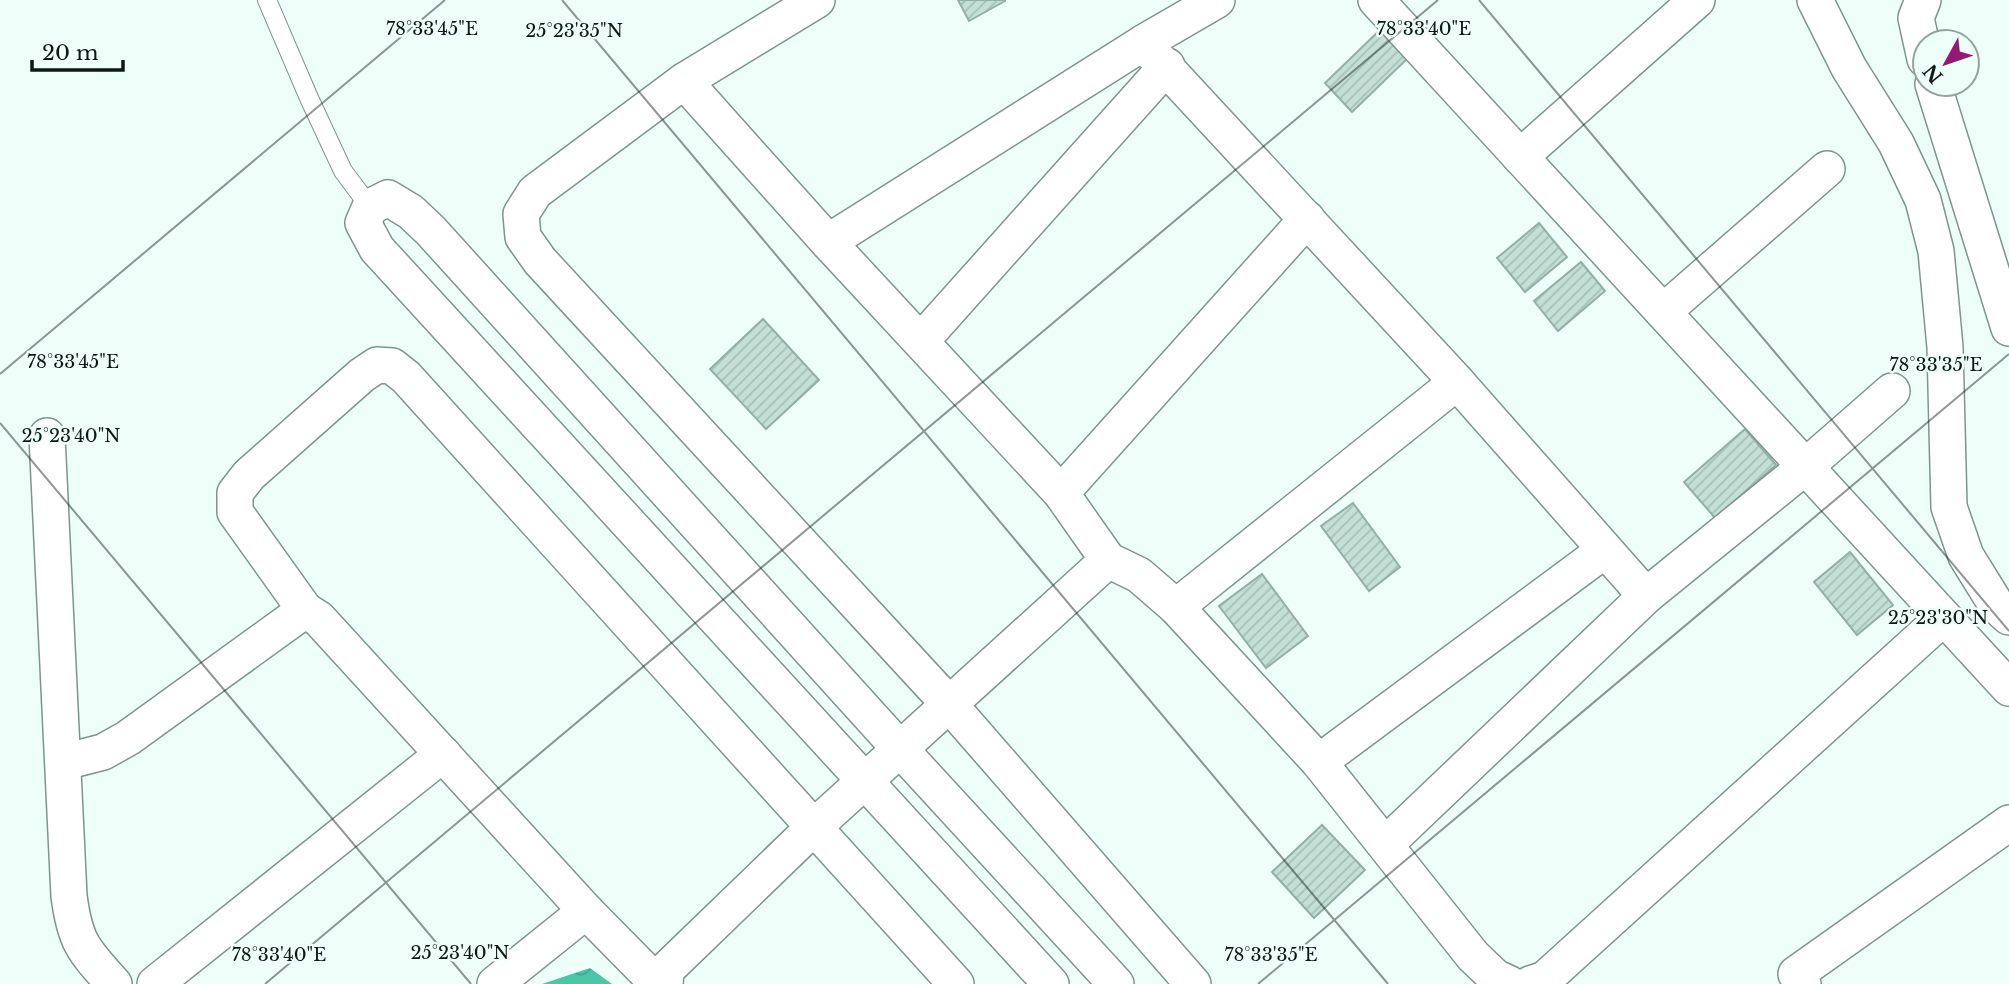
<svg xmlns="http://www.w3.org/2000/svg" width="2009" height="984" viewBox="0 0 2009 984" font-family="'Libre Baskerville',serif">
	<defs>
		<pattern id="water-waves" width="16" height="10" patternUnits="userSpaceOnUse" patternTransform="scale(1.75)"><rect width="16" height="10" fill="#4ac6a9"/><path d="M0 5q4-4 8 0t8 0" fill="none" stroke="#40a991"/></pattern>
		<pattern id="building-hatch" width="6" height="6" patternUnits="userSpaceOnUse" patternTransform="scale(1.75)"><rect width="6" height="6" fill="#c4dfd6"/><path d="M-1 1l2-2M0 6l6-6M5 7l2-2" fill="none" stroke="#a7bfb7"/></pattern>
	</defs>
	<rect width="100%" height="100%" fill="#eefff9"/>
	<!-- water -->
	<polygon fill="url(#water-waves)" points="590,968 612,984 542,984"/>
	<!-- building -->
	<g fill="url(#building-hatch)" stroke="#94afa7" stroke-width="2">
		<polygon points="958,0 1005,0 1005,1 969,21"/>
		<polygon points="1382,28 1410,56 1352,112 1325,83"/>
		<polygon points="1539,223 1567,257 1525,292 1497,258"/>
		<polygon points="1581,262 1605,291 1558,331 1534,301"/>
		<polygon points="763,319 819,380 766,429 710,369"/>
		<polygon points="1745,429 1776,465 1715,518 1684,482"/>
		<polygon points="1353,503 1400,567 1369,591 1321,526"/>
		<polygon points="1850,552 1893,605 1857,635 1814,582"/>
		<polygon points="1262,574 1308,636 1266,668 1219,606"/>
		<polygon points="1322,825 1365,870 1314,918 1272,872"/>
	</g>
	<g fill="none" stroke-linecap="round" stroke-linejoin="round">
		<defs>
			<polyline id="lane" points="267,0 309,98 343,171 370,207"/>
			<g id="street">
				<polyline points="817,0 684,81 535,192 521,214 523,237 540,261 949,704 1193,984"/>
				<polyline points="1376,0 2009,688"/>
				<polyline points="1815,0 1849,68 1896,143 1923,200 1936,251 1945,347 1949,507 1966,556 1997,606 2009,617"/>
				<polyline points="1923,0 1916,18 1925,59"/>
				<polyline points="1143,43 1457,382 1646,596"/>
				<polyline points="684,81 828,242 1061,493 1108,560"/>
				<polyline points="1933,84 2009,328"/>
				<polyline points="1520,157 1697,0"/>
				<polyline points="828,242 1143,43 1217,0"/>
				<polyline points="1663,312 1827,169"/>
				<polyline points="921,341 1167,66"/>
				<path d="M47,436L69,896C75,942 83,950 114,984"/>
				<polyline points="1061,493 1307,219"/>
				<polyline points="1176,607 1457,382"/>
				<polyline points="305,610 235,512 235,493 249,475 362,375 377,365 392,366 406,377 956,984"/>
				<polyline points="64,762 103,752 128,738 305,610 319,619 586,911 658,984"/>
				<polyline points="1319,762 1605,550"/>
				<polyline points="1386,844 1646,596 1805,467 1892,391"/>
				<polyline points="155,984 443,754"/>
				<polyline points="495,984 586,911"/>
				<polyline points="665,984 666,970 814,827 1108,560 1139,575 1176,607 1319,762 1473,956 1495,977 1510,984"/>
				<polyline points="1051,984 377,249 363,223 370,207 388,198 411,212 431,231 900,749 1116,984"/>
				<polyline points="1530,984 1545,979 1943,618"/>
				<polyline points="1803,984 1796,974 2009,823"/>
			</g>
		</defs>
		<!-- lane casing -->
		<use href="#lane" stroke="#7c968e" stroke-width="20"/>
		<!-- street casing -->
		<use href="#street" stroke="#7c968e" stroke-width="38"/>
		<!-- lane -->
		<use href="#lane" stroke="#fff" stroke-width="18"/>
		<!-- street -->
		<use href="#street" stroke="#fff" stroke-width="35"/>
	</g>
	<!-- ticks -->
	<path fill="none" stroke="#0e1815" stroke-width="2" stroke-opacity="0.45" d="M562,0L1388,984M1479,0L2009,631M0,374L445,0M0,423L471,984M265,984L1438,0M1258,984L2009,354"/>
	<g font-size="18" text-anchor="middle" fill="#0e1815" stroke="#eefff9" stroke-width="5" stroke-linejoin="round" paint-order="stroke">
		<text x="432" y="35">78°33'45"E</text>
		<text x="1424" y="35">78°33'40"E</text>
		<text x="574" y="37">25°23'35"N</text>
		<text x="73" y="368">78°33'45"E</text>
		<text x="1936" y="371">78°33'35"E</text>
		<text x="71" y="442">25°23'40"N</text>
		<text x="1938" y="624">25°23'30"N</text>
		<text x="460" y="959">25°23'40"N</text>
		<text x="279" y="961">78°33'40"E</text>
		<text x="1271" y="961">78°33'35"E</text>
	</g>
	<!-- north arrow -->
	<g transform="translate(1946 63) rotate(230)"><circle r="33" fill="#eefff9" stroke="#94a39e" stroke-width="2"/>
	<path d="M0-5L12 26L0 18L-12 26Z" fill="#951974"/>
	<text y="-10" font-size="19" font-weight="bold" text-anchor="middle" fill="#0e1815">N</text>
	</g>
	<!-- scale -->
	<path d="M32 60v10h91v-10" fill="none" stroke="#0e1815" stroke-width="3.5"/>
	<text x="42" y="60" font-size="21" fill="#0e1815" stroke="#eefff9" stroke-width="5" paint-order="stroke">20 m</text>
</svg>
